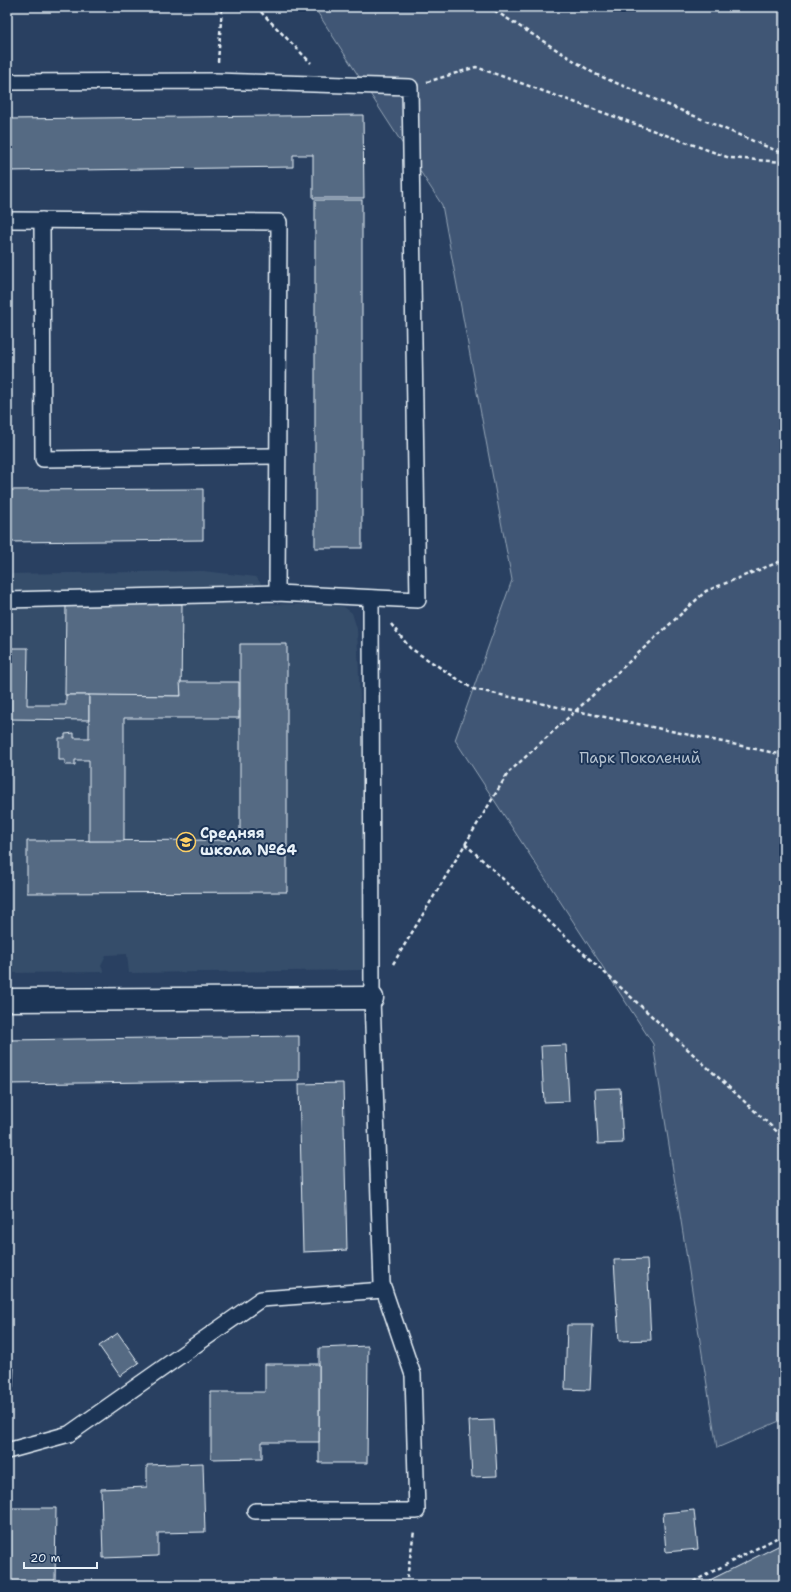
<svg xmlns="http://www.w3.org/2000/svg" width="791" height="1592" viewBox="0 0 791 1592" font-family="'Shantell Sans',sans-serif">
	<rect width="100%" height="100%" fill="#294061"/>
	<filter id="ink" filterUnits="userSpaceOnUse"><feTurbulence type="fractalNoise" baseFrequency=".025" numOctaves="2"/><feDisplacementMap in="SourceGraphic" scale="8" xChannelSelector="R" yChannelSelector="G"/><feConvolveMatrix kernelMatrix="1 2 1 2 8 2 1 2 1" color-interpolation-filters="sRGB"/></filter>
	<g filter="url(#ink)">
		<!-- built -->
		<polygon fill="#364d6b" points="203,571 256,577 262,585 263,604 335,605 344,607 352,613 357,629 371,958 363,970 129,973 127,954 106,955 101,965 104,972 7,973 7,574"/>
		<!-- green -->
		<polygon fill="#415774" stroke="#94a4b6" points="314,7 784,7 784,1419 717,1448 653,1044 455,740 512,580 442,205"/>
		<!-- building -->
		<g fill="#556a83" stroke="#e8f1f8">
			<polygon points="363,115 364,198 313,198 313,155 293,155 293,167 7,171 7,119"/>
			<rect x="315" y="200" width="47" height="348"/>
			<polygon points="203,489 203,540 7,542 7,490"/>
			<polygon points="66,603 182,604 181,696 65,695"/>
			<polygon points="240,644 287,644 287,892 27,893 27,841 240,840"/>
			<polygon points="7,648 28,648 27,705 66,705 66,695 89,695 89,720 8,719"/>
			<polygon points="180,682 239,682 239,718 124,718 124,841 89,841 89,760 75,760 75,765 65,765 65,760 59,760 59,738 65,738 65,734 74,733 74,738 89,738 89,695 181,696"/>
			<polygon points="299,1036 299,1080 7,1084 7,1040"/>
			<polygon points="566,1045 569,1101 544,1102 541,1046"/>
			<polygon points="343,1083 347,1250 303,1252 299,1084"/>
			<polygon points="620,1088 623,1143 598,1144 595,1089"/>
			<polygon points="647,1259 651,1340 619,1341 614,1260"/>
			<polygon points="567,1325 593,1325 590,1390 565,1389"/>
			<polygon points="118,1333 139,1363 120,1376 99,1346"/>
			<polygon points="368,1346 367,1463 319,1463 319,1348"/>
			<polygon points="265,1364 319,1364 319,1442 262,1442 262,1458 211,1459 211,1392 265,1392"/>
			<polygon points="7,1368 14,1368 13,1388 7,1388"/>
			<polygon points="494,1420 497,1476 472,1477 469,1421"/>
			<polygon points="203,1463 205,1532 158,1533 158,1556 103,1558 101,1489 147,1487 147,1465"/>
			<polygon points="7,1508 56,1508 55,1585 7,1585"/>
			<polygon points="694,1510 698,1549 666,1552 663,1513"/>
			<polygon points="784,1543 784,1585 700,1585"/>
		</g>
		<g fill="none" stroke-linecap="round" stroke-linejoin="round">
			<defs>
				<g id="service">
					<polyline points="7,82 216,81 410,87 418,600 277,593 7,600"/>
					<polyline points="7,220 279,222 277,593"/>
					<polyline points="42,220 43,459 277,456"/>
					<polyline points="7,1451 69,1434 261,1299 384,1290"/>
					<polyline points="255,1511 417,1511 413,1375 382,1284 372,998 371,598"/>
				</g>
				<polyline id="minor" points="7,1000 372,998"/>
			</defs>
			<!-- service casing -->
			<use href="#service" stroke="#e8f1f8" stroke-width="18"/>
			<!-- minor casing -->
			<use href="#minor" stroke="#e8f1f8" stroke-width="25"/>
			<!-- path -->
			<g stroke="#e8f1f8" stroke-width="2.5" stroke-dasharray="4 3" stroke-linecap="butt">
				<polyline points="256,7 311,63"/>
				<polyline points="489,7 595,74 784,154"/>
				<polyline points="218,62 222,7"/>
				<polyline points="427,82 476,67 730,158 784,162"/>
				<polyline points="391,624 410,648 473,689 784,755"/>
				<polyline points="465,844 784,1138"/>
				<polyline points="393,964 508,773 706,591 784,560"/>
				<polyline points="406,1585 414,1531"/>
				<polyline points="687,1585 784,1534"/>
			</g>
			<!-- service -->
			<use href="#service" stroke="#1d3557" stroke-width="15"/>
			<!-- minor -->
			<use href="#minor" stroke="#1d3557" stroke-width="22"/>
		</g>
	</g>
	<!-- icons -->
	<defs>
		<symbol id="school-ring" viewBox="-11 -11 22 22"><circle r="9.5" fill="#1d3557" stroke="#ffd166" stroke-width="1.5"/><path d="M0-5L7-2L0 1L-7-2ZM-4 1L0 2.5L4 1V4Q0 6-4 4Z" fill="#ffd166"/></symbol>
	</defs>
	<g fill-rule="evenodd">
		<use href="#school-ring" x="175" y="831" width="22" height="22"/>
	</g>
	<g text-anchor="middle" stroke-width="4" stroke-linejoin="round" paint-order="stroke">
		<!-- park labels -->
		<g font-size="15" fill="#b6c3d0" stroke="#1d3557">
			<text x="640" y="763">Парк Поколений</text>
		</g>
		<!-- poi labels -->
		<g font-size="15" font-weight="bold" fill="#e8f1f8" stroke="#1d3557" text-anchor="start">
			<text x="200" y="838">Средняя<tspan x="200" dy="17">школа №64</tspan></text>
		</g>
	</g>
	<!-- margin -->
	<rect width="791" height="1592" fill="none" stroke="#1d3557" stroke-width="24"/>
	<rect x="12" y="12" width="767" height="1568" fill="none" stroke="#e8f1f8" stroke-width="1.5" filter="url(#ink)"/>
	<!-- scale -->
	<path d="M24 1562v6h73v-6" fill="none" stroke="#e8f1f8" stroke-width="2"/>
	<text x="30" y="1562" font-size="12" fill="#e8f1f8" stroke="#1d3557" stroke-width="3" paint-order="stroke">20 m</text>
</svg>
